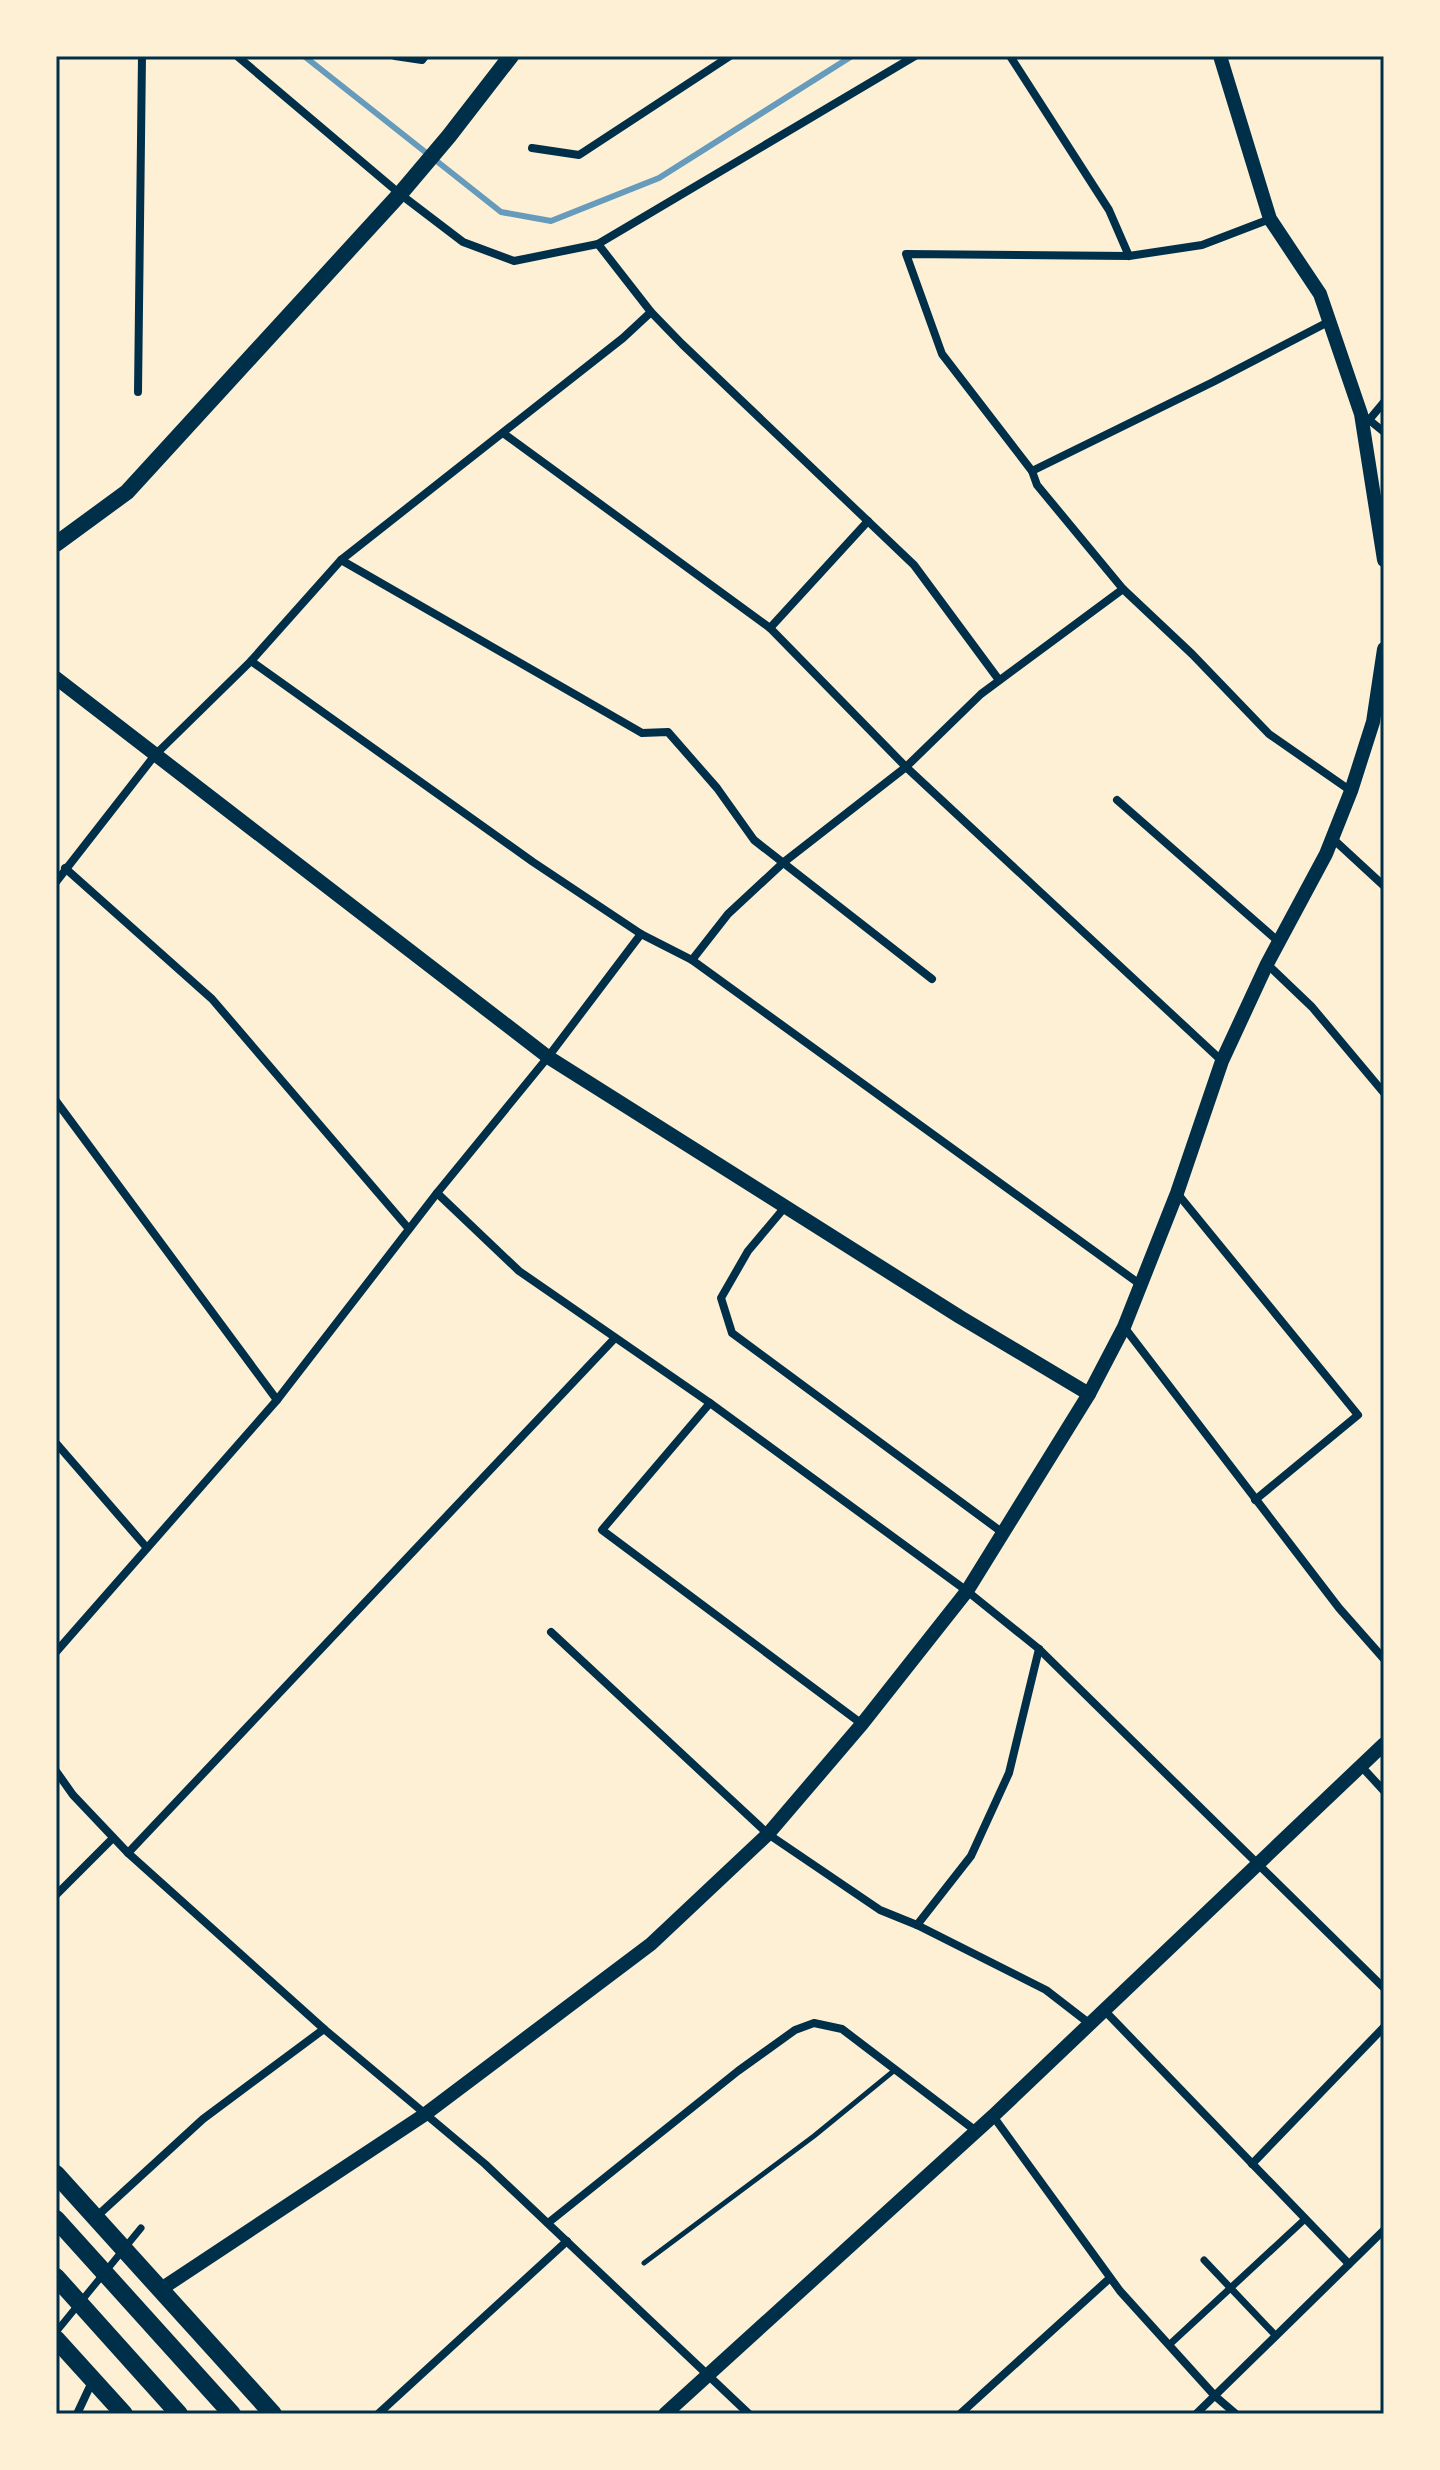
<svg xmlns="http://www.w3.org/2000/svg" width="1440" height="2470" viewBox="0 0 1440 2470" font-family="Montserrat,sans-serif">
	<rect width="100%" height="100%" fill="#fdf0d5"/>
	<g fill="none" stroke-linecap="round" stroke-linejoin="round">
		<!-- stream -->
		<polyline stroke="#669bbc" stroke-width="6" points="304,56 501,212 551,221 659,178 852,56"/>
		<!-- service -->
		<polyline stroke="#003049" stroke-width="5" points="644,2263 814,2136 896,2069"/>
		<!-- pedestrian -->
		<g stroke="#003049" stroke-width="7">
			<polyline points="1204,2260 1276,2336"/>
			<polyline points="56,2332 141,2228"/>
			<polyline points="1169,2345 1305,2219"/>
		</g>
		<!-- minor -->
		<g stroke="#003049" stroke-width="8">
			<polyline points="237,56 400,194 463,242 514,261 598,244 915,56"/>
			<polyline points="395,56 422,60 425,56"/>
			<polyline points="1010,56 1109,210 1129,256"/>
			<polyline points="532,148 579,155 730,56"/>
			<polyline points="1270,219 1202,245 1129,256 906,254 942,354 1032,471 1037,485 1123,589 1192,654 1269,734 1351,791"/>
			<polyline points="598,244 651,312 682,344 914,565 999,680"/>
			<polyline points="138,392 142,56"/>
			<polyline points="1363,415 1384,432"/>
			<polyline points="1369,420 1384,402"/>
			<polyline points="503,433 770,628 906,767 1222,1061"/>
			<polyline points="1032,471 1213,382 1330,321"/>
			<polyline points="341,560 642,733 668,732 717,788 754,840 932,979"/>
			<polyline points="770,628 868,521"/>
			<polyline points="251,661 533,862 641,934 692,960 1141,1285"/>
			<polyline points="1117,800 1279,942"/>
			<polyline points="1332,838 1384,886"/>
			<polyline points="65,868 212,999 409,1229"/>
			<polyline points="56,882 155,755 251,661 341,560 623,338 651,312"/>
			<polyline points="692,960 728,914 784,862 906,767 981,694 1123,589"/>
			<polyline points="1267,964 1312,1007 1384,1093"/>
			<polyline points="56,1101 277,1400"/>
			<polyline points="437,1193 519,1271 710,1403 967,1591 1039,1649 1384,1988"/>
			<polyline points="1177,1193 1358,1415 1255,1500"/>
			<polyline points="785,1207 748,1251 721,1298 732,1333 1003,1533"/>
			<polyline points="1124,1327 1339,1608 1384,1659"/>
			<polyline points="710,1403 602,1530 862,1724"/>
			<polyline points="56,1443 147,1548"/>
			<polyline points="551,1632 768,1834 880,1910 917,1925 1046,1990 1090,2024"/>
			<polyline points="56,1652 277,1400 437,1193 548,1057 641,934"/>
			<polyline points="1361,1766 1384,1791"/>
			<polyline points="56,1771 73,1795 128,1853 324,2029 485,2164 749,2414"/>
			<polyline points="128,1853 615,1338"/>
			<polyline points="56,1895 113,1838"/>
			<polyline points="917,1925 971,1856 1009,1773 1039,1649"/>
			<polyline points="1104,2010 1349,2264"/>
			<polyline points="993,2116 1120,2291 1215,2396 1236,2414"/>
			<polyline points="1252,2164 1384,2027"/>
			<polyline points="96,2217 203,2119 324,2029"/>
			<polyline points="548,2223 738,2071 795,2030 814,2023 842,2029 976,2131"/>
			<polyline points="77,2414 92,2382"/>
			<polyline points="378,2414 567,2241"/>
			<polyline points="960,2414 1110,2278"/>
			<polyline points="1196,2414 1384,2230"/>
		</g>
		<!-- tertiary -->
		<g stroke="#003049" stroke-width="14">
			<polyline points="1220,56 1270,219 1320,294 1361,414 1384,560"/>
			<polyline points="56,678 548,1057 960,1317 1089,1394"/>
			<polyline points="161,2289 424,2115 651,1944 768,1834 862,1724 967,1591 1089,1394 1124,1327 1177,1193 1222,1061 1267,964 1326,854 1351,791 1373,722 1384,649"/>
			<polyline points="665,2414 993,2116 1384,1744"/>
		</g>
		<!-- primary -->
		<polyline stroke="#003049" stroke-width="16" points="56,544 127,492 400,194 449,136 511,56"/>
		<!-- trunk -->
		<g stroke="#003049" stroke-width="18">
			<polyline points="56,2174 273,2414"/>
			<polyline points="56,2219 232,2414"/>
			<polyline points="56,2277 179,2414"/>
			<polyline points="56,2339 124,2414"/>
		</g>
	</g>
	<!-- border -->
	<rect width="1440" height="2470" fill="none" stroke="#fdf0d5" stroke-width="116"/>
	<rect x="58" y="58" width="1324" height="2354" fill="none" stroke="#003049" stroke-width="3"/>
</svg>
